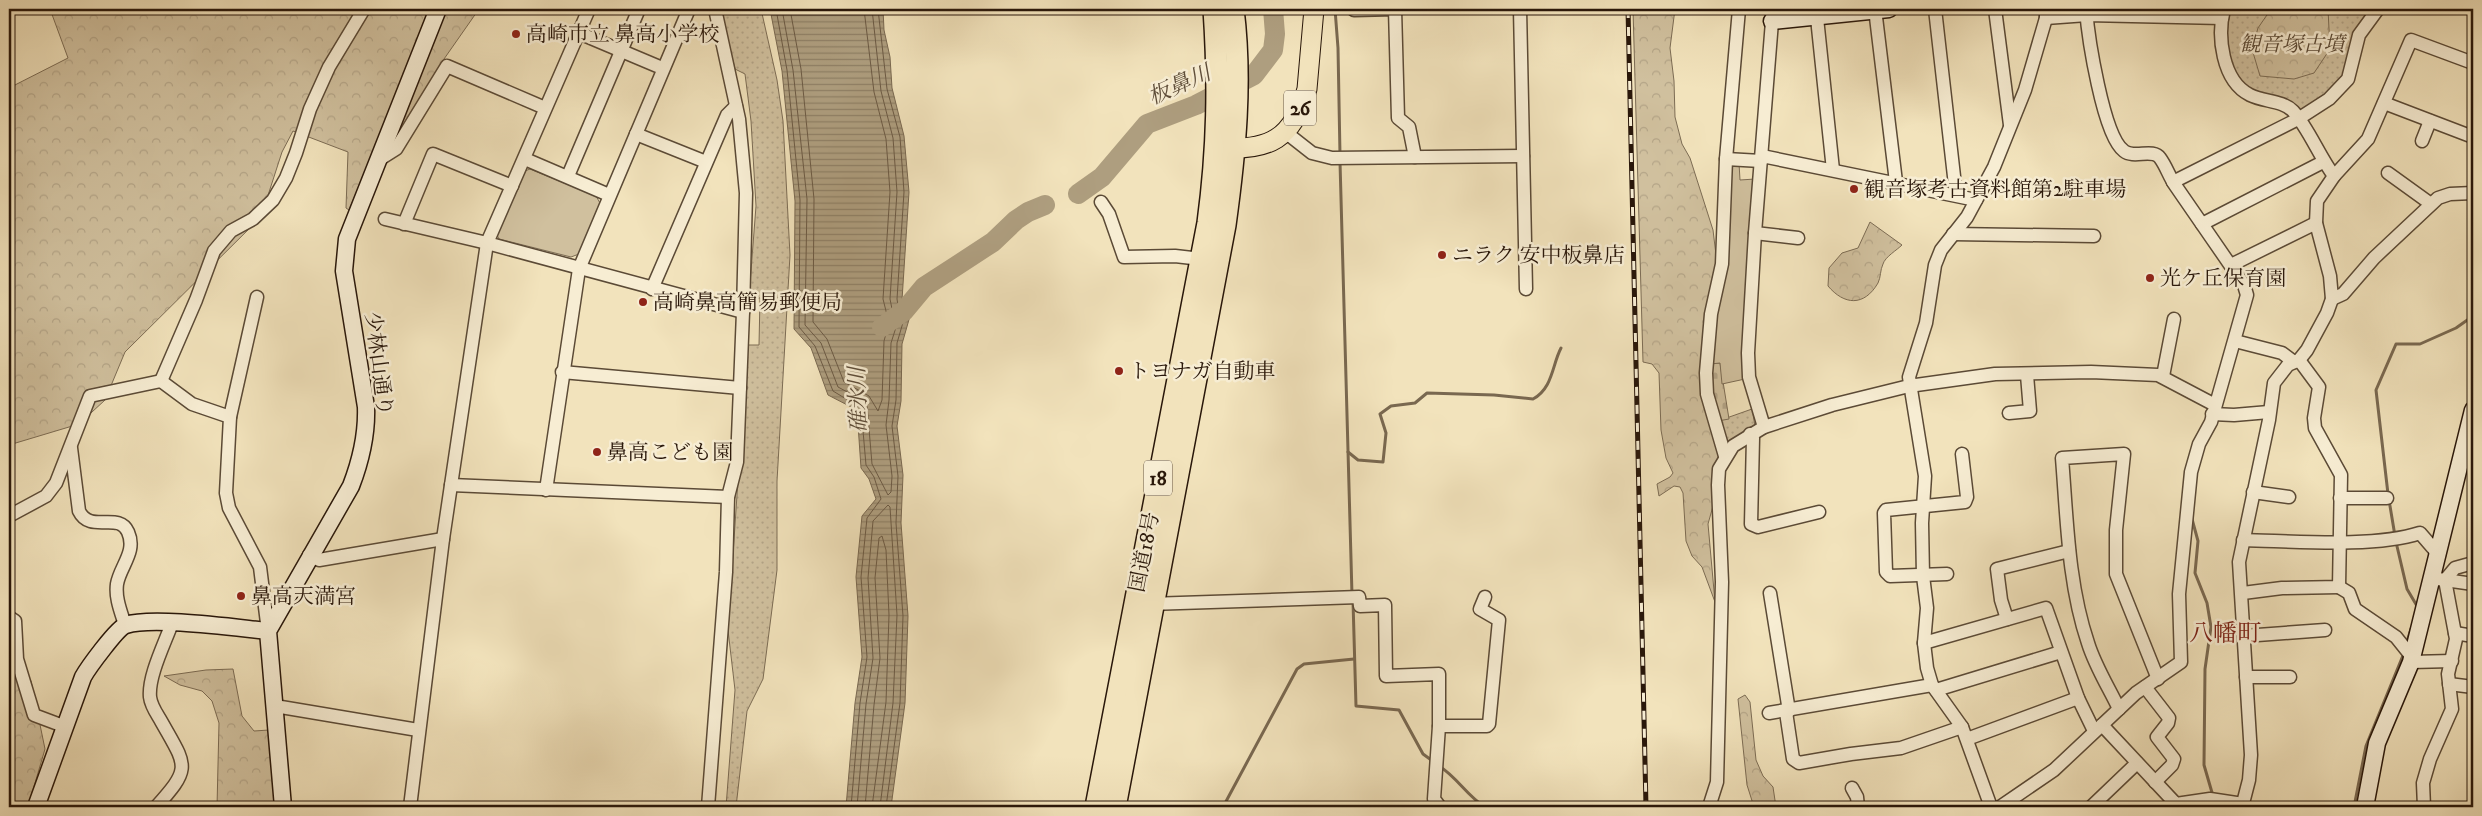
<svg xmlns="http://www.w3.org/2000/svg" width="2482" height="816" viewBox="0 0 2482 816" font-family="'IM FELL DW Pica','Noto Serif JP',serif">
	<defs>
		<pattern id="grass-dots" width="8" height="8" patternUnits="userSpaceOnUse" patternTransform="scale(1.25)"><rect width="8" height="8" fill="#d0c09e"/><path d="M2 2h.1M6 6h.1" fill="none" stroke="#b3a487" stroke-width="1.8" stroke-linecap="round"/></pattern>
		<pattern id="forest-crowns" width="20" height="18" patternUnits="userSpaceOnUse" patternTransform="scale(1.25)"><rect width="20" height="18" fill="#d0c09e"/><path d="M2 6a3 3 0 1 1 6 0M12 15a3 3 0 1 1 6 0" fill="none" stroke="#b3a487"/></pattern>
		<pattern id="cemetery-stones" width="16" height="16" patternUnits="userSpaceOnUse" patternTransform="scale(1.25)"><rect width="16" height="16" fill="#d0c09e"/><path d="M2 7V4a2 2 0 0 1 4 0v3zM10 15v-3a2 2 0 0 1 4 0v3z" fill="#b3a487"/></pattern>
		<pattern id="water-rules" width="6" height="5" patternUnits="userSpaceOnUse" patternTransform="scale(1.25)"><rect width="6" height="5" fill="#ae9e7f"/><path d="M0 2.5h6" fill="none" stroke="#8e8066"/></pattern>
	</defs>
	<rect width="100%" height="100%" fill="#f2e3bc"/>
	<filter id="stains"><feTurbulence type="fractalNoise" baseFrequency=".004" numOctaves="4"/><feColorMatrix values="0 0 0 0 .2 0 0 0 0 .09 0 0 0 0 .02 0 0 0 .5 -.17"/></filter>
	<radialGradient id="worn" r=".72"><stop offset=".6" stop-color="#630" stop-opacity="0"/><stop offset="1" stop-color="#630" stop-opacity=".3"/></radialGradient>
	<!-- grass -->
	<g fill="url(#grass-dots)" stroke="#7c6c54">
		<polygon points="720,9 761,9 777,80 783,121 790,255 777,481 777,570 763,679 747,711 736,807 726,807 735,690 728,630 747,345 759,345 760,298 749,297 756,206 751,121 745,74 735,69"/>
		<path d="M2228,9H2374L2345,78L2326,96L2301,112C2286,106 2259,98 2248,89C2224,69 2227,36 2228,9Z"/>
		<polygon points="1752,409 1755,426 1730,443 1725,443 1718,421"/>
	</g>
	<!-- forest -->
	<g fill="url(#forest-crowns)" stroke="#7c6c54">
		<polygon points="50,9 432,9 349,210 346,208 348,152 293,131 282,152 261,217 125,352 105,400 79,424 9,445 9,88 68,58"/>
		<polygon points="444,9 479,9 444,59 398,139 390,141"/>
		<polygon points="1633,9 1675,9 1670,48 1674,81 1675,117 1682,144 1690,158 1713,230 1716,255 1715,288 1702,371 1722,452 1713,506 1708,524 1715,602 1702,567 1692,556 1686,541 1683,493 1680,487 1674,486 1659,496 1657,484 1670,477 1673,473 1666,458 1661,430 1659,373 1652,364 1643,362"/>
		<polygon points="2271,9 2328,9 2330,49 2314,73 2294,79 2260,76 2252,49 2258,28"/>
		<path d="M1870,222L1902,245C1897,250 1885,257 1883,264C1880,270 1881,277 1878,283C1864,307 1844,305 1828,286L1829,268L1842,253L1858,248Z"/>
		<polygon points="9,651 31,681 45,749 28,807 9,807"/>
		<polygon points="233,669 242,716 254,731 269,730 276,807 217,807 219,723 212,701 202,691 180,685 164,676 206,670"/>
		<polygon points="1745,695 1750,702 1756,760 1763,776 1773,787 1776,807 1754,807 1747,785 1738,699"/>
	</g>
	<!-- cemetery -->
	<polygon fill="url(#cemetery-stones)" stroke="#7c6c54" points="1720,363 1729,419 1718,421 1710,392 1710,364"/>
	<!-- green -->
	<g fill="#d0c09e" stroke="#7c6c54">
		<polygon points="1739,163 1740,180 1755,179 1745,379 1722,384 1720,363 1710,364 1728,167"/>
		<polygon points="530,169 596,196 600,203 579,254 571,257 499,239 496,233 525,171"/>
	</g>
	<!-- water -->
	<polygon fill="url(#water-rules)" stroke="#796850" points="770,9 883,9 884,30 890,57 892,88 904,136 909,192 902,300 904,311 910,316 902,344 901,401 897,426 903,475 901,523 908,616 905,703 891,807 846,807 855,703 862,657 856,577 862,516 876,499 869,479 861,468 857,410 828,395 811,348 794,329 795,201 782,71"/>
	<g fill="none" stroke-linecap="round" stroke-linejoin="round">
		<!-- shore -->
		<g stroke="#6c5a44" stroke-width="1">
			<polyline points="776,9 787,70 800,200 799,327 815,346 833,391 861,408 866,465 874,477 881,499 867,518 861,577 867,657 860,703 851,807"/>
			<polyline points="782,9 793,70 807,199 805,325 821,343 838,387 862,400 867,405 872,464 888,495 891,492 892,476 886,425 889,400 891,343 898,321 893,314 890,299 897,192 893,138 881,91 872,9"/>
			<polyline points="790,9 801,69 814,199 813,322 827,339 844,382 869,396 878,411 882,400 884,341 889,323 883,299 890,192 886,139 874,92 864,9"/>
			<polyline points="878,9 887,89 900,137 904,192 897,299 899,312 904,319 897,343 896,400 892,426 898,476 896,523 903,616 900,703 886,807"/>
			<polyline points="857,807 866,704 873,658 868,578 873,521 888,505 890,507 897,615 893,703 880,807"/>
			<polyline points="865,807 874,705 880,658 875,578 879,538 882,536 886,550 889,615 886,702 872,807"/>
		</g>
		<!-- stream -->
		<g stroke="#796850" stroke-width="3">
			<polyline points="1335,9 1338,48 1340,155"/>
			<polyline points="1340,162 1352,595"/>
			<path d="M1348,452L1358,460L1383,462L1386,433L1380,414L1391,406L1415,403L1427,393L1494,395L1533,399C1553,388 1552,365 1561,348"/>
			<polyline points="2388,494 2376,390 2396,344 2420,344 2456,328 2473,316"/>
			<polyline points="2389,500 2395,536"/>
			<polyline points="2192,519 2198,541 2195,573 2207,603 2211,627 2205,669 2204,765 2213,796"/>
			<polyline points="2396,542 2407,589 2417,606"/>
			<polyline points="1353,601 1356,706 1399,710 1423,754 1434,762"/>
			<polyline points="2406,645 2411,629"/>
			<path d="M1439,766C1457,777 1467,796 1485,807"/>
			<polyline points="1223,807 1297,669 1304,664 1354,659"/>
			<polyline points="2354,807 2366,746 2404,653"/>
		</g>
		<!-- river -->
		<g stroke="#ae9e7f" stroke-width="20">
			<polyline points="1078,194 1102,177 1147,124 1196,105 1254,75 1273,50 1275,34 1273,9"/>
			<polyline points="882,327 904,311 924,287 993,242 1016,220 1028,212 1045,205"/>
		</g>
		<defs>
			<g id="street">
				<polyline points="1520,9 1526,289"/>
				<polyline points="1875,9 1896,182"/>
				<polyline points="1935,9 1956,194"/>
				<polyline points="1995,9 2010,125"/>
				<path d="M2224,9C2217,36 2222,81 2250,95C2264,102 2282,100 2293,111C2309,129 2319,156 2334,176"/>
				<polyline points="1354,10 1395,9 1398,118 1409,127 1415,157"/>
				<polyline points="1817,18 1833,170"/>
				<polyline points="2046,18 2087,15 2222,18"/>
				<polyline points="579,33 662,68"/>
				<polyline points="2384,103 2473,137"/>
				<polyline points="1284,131 1312,153 1332,158 1523,156"/>
				<polyline points="636,134 706,162"/>
				<polyline points="2422,141 2430,121"/>
				<polyline points="1762,156 1976,200"/>
				<polyline points="525,159 609,195"/>
				<polyline points="1726,159 1761,161"/>
				<polyline points="377,161 396,149 447,66 545,108"/>
				<polyline points="2388,173 2431,204"/>
				<polyline points="568,176 639,9"/>
				<polyline points="2173,182 2298,119 2329,99 2348,79 2359,35 2378,9"/>
				<polyline points="1101,202 1109,214 1124,257 1175,256 1201,259"/>
				<polyline points="385,219 487,243 743,312"/>
				<polyline points="404,224 433,154 512,186"/>
				<polyline points="2202,224 2323,162"/>
				<polyline points="1755,233 1798,238"/>
				<polyline points="1953,234 2094,236"/>
				<polyline points="2231,265 2316,223"/>
				<polyline points="652,289 727,115 736,106"/>
				<polyline points="2332,299 2343,294 2374,258 2438,198 2450,194 2473,193"/>
				<polyline points="2235,341 2282,353 2294,362"/>
				<polyline points="562,372 740,388"/>
				<polyline points="2163,376 2174,319"/>
				<polyline points="161,381 196,300 214,251 231,231 253,219 273,200 286,178 296,153 310,109 329,67 364,9"/>
				<polyline points="2009,413 2030,411 2027,375"/>
				<polyline points="2212,414 2234,415 2269,412"/>
				<polyline points="230,417 257,297"/>
				<polyline points="1764,427 1749,377 1748,353 1755,233 1773,9"/>
				<polyline points="1750,434 1753,438 1751,524 1758,527 1819,512"/>
				<path d="M71,448L79,511C90,534 119,511 128,532C137,552 120,566 117,584C115,598 121,612 125,625"/>
				<polyline points="1725,456 1707,394 1706,373 1711,314 1722,264 1726,159 1739,9"/>
				<polyline points="451,485 728,497"/>
				<polyline points="546,490 579,269 689,9"/>
				<polyline points="2253,492 2289,497"/>
				<polyline points="2340,498 2387,498"/>
				<polyline points="9,516 46,496 56,483 90,396 161,381 192,404 230,417 226,493 229,508 260,567 268,631"/>
				<path d="M2243,540C2293,541 2374,548 2420,533L2439,555"/>
				<polyline points="309,555 319,560 443,539"/>
				<polyline points="1947,574 1890,576 1886,572 1884,513 1886,510 1965,502 1967,497 1962,454"/>
				<polyline points="2438,579 2473,584"/>
				<polyline points="2339,587 2349,593 2355,609 2396,637 2412,657"/>
				<polyline points="1770,593 1789,711"/>
				<polyline points="2243,593 2282,588 2339,587 2341,475 2315,428 2314,418 2319,387 2299,360"/>
				<polyline points="1149,604 1359,597 1360,606 1385,605 1386,676 1439,674 1439,726 1434,799 1440,807"/>
				<polyline points="9,617 15,621 17,659 34,715 66,727"/>
				<polyline points="2007,619 2001,600 1997,569 2069,551"/>
				<polyline points="2455,633 2473,636"/>
				<polyline points="2244,636 2325,630"/>
				<polyline points="1924,643 2046,608 2078,698 2094,731"/>
				<polyline points="2411,662 2452,661"/>
				<polyline points="2246,677 2290,677"/>
				<polyline points="2449,684 2473,687"/>
				<polyline points="2145,687 2169,718 2168,723 2157,737 2174,759 2172,765 2155,782"/>
				<polyline points="1936,690 2061,652"/>
				<polyline points="275,706 418,730"/>
				<path d="M2119,709C2109,688 2095,666 2088,643C2068,584 2067,519 2062,458L2124,454L2116,530V574L2158,679"/>
				<polyline points="1786,712 1793,759 1799,763 1851,754 1901,748 1962,727"/>
				<polyline points="1769,713 1932,685"/>
				<polyline points="2102,725 2176,804 2210,799 2243,804"/>
				<polyline points="1439,726 1487,726 1489,724 1499,620 1480,609 1485,597"/>
				<polyline points="1967,739 2078,698"/>
				<polyline points="1852,788 1857,797 1858,807"/>
				<path d="M156,807C192,767 187,767 161,721C157,714 151,706 150,697C148,676 165,643 172,623"/>
				<polyline points="410,807 443,539 487,243 589,9"/>
				<polyline points="708,807 726,572 728,497 737,462 743,312 746,193 739,119 715,9"/>
				<polyline points="1709,807 1717,782 1722,582 1718,485 1719,469 1733,446 1764,427 1832,405 1909,386 1995,374 2091,372 2158,375 2215,405"/>
				<polyline points="1991,807 1962,727 1932,685 1927,668 1924,643 1927,608 1923,576 1922,523 1925,476 1909,377 1926,323 1935,265 1941,250 1967,217 1994,167 2025,90 2046,18 2046,9"/>
				<path d="M2000,807L2054,770L2136,693L2181,662L2179,594L2191,472L2199,444L2211,422L2247,295L2244,285C2221,252 2198,218 2175,185C2169,176 2166,166 2160,158C2153,148 2134,159 2124,151C2103,136 2088,36 2086,9"/>
				<polyline points="2091,807 2137,763"/>
				<polyline points="2242,807 2249,780 2251,755 2239,562 2269,420 2274,383 2288,365 2299,360 2307,350 2327,313 2332,299 2330,276 2316,223 2317,201 2334,176 2368,139 2411,40 2473,63"/>
				<polyline points="2424,807 2423,783 2430,759 2452,709 2448,674 2456,639 2445,580 2455,568 2473,563"/>
			</g>
			<g id="secondary">
				<polyline points="1772,21 1889,9"/>
				<path d="M36,807L83,677C88,668 117,628 126,625C152,616 237,628 268,631"/>
				<path d="M283,807L268,631L351,486C361,460 367,435 366,407L344,271L347,239L438,9"/>
				<polyline points="2365,807 2377,743 2411,662 2473,410"/>
			</g>
			<path id="primary" d="M1220,148C1269,151 1293,139 1307,89L1314,9"/>
			<g id="highway">
				<path d="M1096,807L1208,223C1218,148 1219,83 1214,9"/>
				<path d="M1115,807L1225,225C1235,153 1242,81 1233,9"/>
			</g>
		</defs>
		<!-- street casing -->
		<use href="#street" stroke="#5b4a36" stroke-width="15"/>
		<!-- secondary casing -->
		<use href="#secondary" stroke="#29170a" stroke-width="19"/>
		<!-- primary casing -->
		<use href="#primary" stroke="#29170a" stroke-width="21"/>
		<!-- highway casing -->
		<use href="#highway" stroke="#29170a" stroke-width="24"/>
		<!-- street -->
		<use href="#street" stroke="#f7edd3" stroke-width="12"/>
		<!-- secondary -->
		<use href="#secondary" stroke="#f7edd3" stroke-width="16"/>
		<!-- primary -->
		<use href="#primary" stroke="#f2e3bc" stroke-width="19"/>
		<!-- highway -->
		<use href="#highway" stroke="#f2e3bc" stroke-width="21"/>
		<defs>
			<polyline id="rail" points="1628,9 1646,807"/>
		</defs>
		<!-- rail casing -->
		<use href="#rail" stroke="#29170a" stroke-width="5"/>
		<!-- rail -->
		<use href="#rail" stroke="#f7edd3" stroke-width="3" stroke-dasharray="9" stroke-linecap="butt"/>
	</g>
	<!-- markers -->
	<g fill="#8f2418" stroke="#f7edd3" stroke-width="2">
		<circle cx="516" cy="34" r="5"/>
		<circle cx="1854" cy="189" r="5"/>
		<circle cx="1442" cy="255" r="5"/>
		<circle cx="2150" cy="278" r="5"/>
		<circle cx="643" cy="302" r="5"/>
		<circle cx="1119" cy="371" r="5"/>
		<circle cx="597" cy="452" r="5"/>
		<circle cx="241" cy="596" r="5"/>
	</g>
	<g text-anchor="middle" stroke-width="5" stroke-linejoin="round" paint-order="stroke">
		<!-- shield labels -->
		<g fill="#f7edd3" stroke="#675746" stroke-width="1">
			<rect x="1284" y="90.5" width="32" height="35" rx="4"/>
			<rect x="1144" y="460.5" width="28" height="35" rx="4"/>
		</g>
		<g font-size="20" font-weight="bold" fill="#29170a">
			<text x="1300" y="115">26</text>
			<text x="1158" y="485">18</text>
		</g>
		<!-- poi labels -->
		<g font-size="21" fill="#29170a" stroke="#f7edd3" text-anchor="start">
			<text x="526" y="41">高崎市立 鼻高小学校</text>
			<text x="1864" y="196">観音塚考古資料館第2駐車場</text>
			<text x="1452" y="262">ニラク 安中板鼻店</text>
			<text x="2160" y="285">光ケ丘保育園</text>
			<text x="653" y="309">高崎鼻高簡易郵便局</text>
			<text x="1129" y="378">トヨナガ自動車</text>
			<text x="607" y="459">鼻高こども園</text>
			<text x="251" y="603">鼻高天満宮</text>
		</g>
		<!-- park labels -->
		<g font-size="21" font-style="italic" fill="#5b4a36" stroke="#f7edd3">
			<text x="2292" y="51">観音塚古墳</text>
		</g>
		<!-- street labels -->
		<g font-size="21" fill="#29170a" stroke="#f7edd3">
			<text transform="translate(379 364) rotate(83)" y="7">少林山通り</text>
			<text transform="translate(1144 552) rotate(-79)" y="7">国道18号</text>
		</g>
		<!-- water labels -->
		<g font-size="22" font-style="italic" fill="#5e4d39" stroke="#f7edd3">
			<text transform="translate(1179 84) rotate(-24)" y="8">板鼻川</text>
			<text transform="translate(857 400) rotate(-92)" y="8">碓氷川</text>
		</g>
		<!-- quarter labels -->
		<g font-size="24" fill="#7a1f14" stroke="#f7edd3">
			<text x="2225" y="641">八幡町</text>
		</g>
	</g>
	<!-- margin -->
	<rect width="2482" height="816" fill="none" stroke="#f2e3bc" stroke-width="30"/>
	<rect x="10" y="10" width="2462" height="796" fill="none" stroke="#29170a" stroke-width="2.5"/>
	<rect x="15" y="15" width="2452" height="786" fill="none" stroke="#29170a"/>
	<rect width="100%" height="100%" filter="url(#stains)"/>
	<rect width="100%" height="100%" fill="url(#worn)"/>
</svg>
